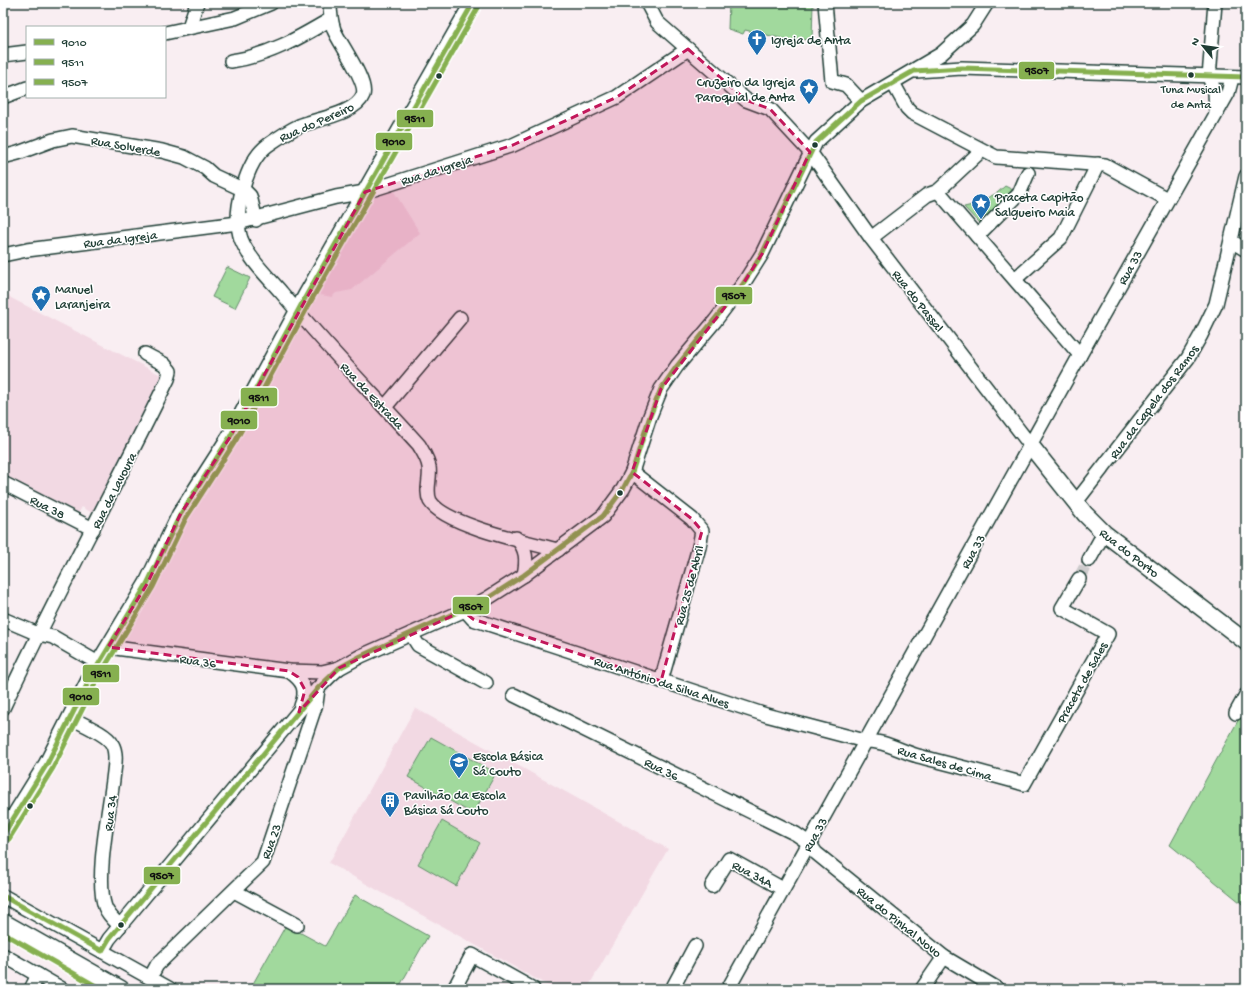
<svg xmlns="http://www.w3.org/2000/svg" width="1249" height="992" viewBox="0 0 1249 992" font-family="'Gochi Hand',sans-serif">
	<rect width="100%" height="100%" fill="#f9eef2"/>
	<filter id="ink" filterUnits="userSpaceOnUse"><feTurbulence type="fractalNoise" baseFrequency=".025" numOctaves="2"/><feDisplacementMap in="SourceGraphic" scale="8" xChannelSelector="R" yChannelSelector="G"/><feConvolveMatrix kernelMatrix="1 2 1 2 8 2 1 2 1" color-interpolation-filters="sRGB"/></filter>
	<g filter="url(#ink)">
		<!-- built -->
		<g fill="#f2d9e3">
			<polygon points="393,190 420,233 352,290 336,293 332,297 315,294 371,197"/>
			<polygon points="3,286 11,298 163,376 96,508 92,513 82,507 78,514 3,476"/>
			<polygon points="415,708 668,849 587,989 554,989 329,863"/>
		</g>
		<!-- green -->
		<g fill="#a1d99d" stroke="#608b68">
			<polygon points="729,3 813,3 812,40 798,39 798,42 745,30 743,34 728,29"/>
			<polygon points="1005,186 1013,190 979,223 964,207 977,204 977,203 997,193"/>
			<polygon points="227,267 250,278 235,308 212,297"/>
			<polygon points="1246,706 1246,907 1170,845"/>
			<polygon points="431,737 496,773 473,814 408,777"/>
			<polygon points="442,821 480,843 456,886 418,864"/>
			<polygon points="355,895 428,936 398,989 250,989 286,925 325,946"/>
		</g>
		<g fill="none" stroke-linecap="round" stroke-linejoin="round">
			<!-- minor-tunnel -->
			<polyline stroke="#cdcbcc" stroke-width="13" stroke-dasharray="13 6" stroke-linecap="butt" points="1079,579 1089,560"/>
			<defs>
				<g id="minor">
					<path d="M330,3C330,12 331,21 334,30C340,44 368,82 363,95C356,114 316,119 299,126C288,131 278,138 268,145C246,161 232,213 241,239C249,259 267,276 281,292C325,345 373,394 419,445C423,452 428,459 429,467C431,478 425,491 430,501C444,525 530,543 558,550"/>
					<polyline points="647,3 657,22 746,100 770,109 810,152 871,238 1031,446"/>
					<polyline points="825,3 832,81 846,85 861,101"/>
					<polyline points="1215,3 1209,77 1215,92 1216,113"/>
					<polyline points="189,27 197,3"/>
					<polyline points="165,33 235,18 271,3"/>
					<polyline points="3,55 27,52"/>
					<path d="M231,61C268,56 299,38 331,19"/>
					<polyline points="916,71 962,68 1246,77"/>
					<polyline points="893,83 907,108 912,113 996,157 1105,165 1167,199"/>
					<polyline points="3,97 27,88"/>
					<polyline points="3,157 18,153 53,140 72,136 162,151 184,157 205,168 214,176 244,190 250,196 256,220"/>
					<polyline points="938,191 1080,355"/>
					<polyline points="977,236 1019,194 1028,173"/>
					<polyline points="871,238 927,195 938,191 981,151"/>
					<polyline points="1231,241 1246,250"/>
					<polyline points="3,255 27,250 238,223 336,197 365,192 513,145 617,97 688,49"/>
					<polyline points="1015,279 1061,238 1098,164"/>
					<polyline points="385,407 460,318"/>
					<polyline points="632,472 692,519 702,531 699,547 661,681"/>
					<polyline points="3,483 93,529"/>
					<polyline points="1076,502 1188,358 1201,335 1216,304 1246,176"/>
					<path d="M516,538C527,549 527,560 524,575"/>
					<polyline points="1089,560 1104,533"/>
					<path d="M465,610L473,619L766,715L865,741C883,740 900,751 918,756C953,765 989,774 1024,784L1108,634L1062,608L1079,579"/>
					<polyline points="3,619 38,634 53,637 98,663"/>
					<polyline points="411,634 418,645 486,683"/>
					<polyline points="108,647 289,671 322,672 339,668"/>
					<path d="M289,671C303,681 308,689 301,706"/>
					<polyline points="514,695 796,834 809,843 816,853 944,957 998,989"/>
					<path d="M3,708C55,597 114,490 168,379L170,371L164,364L145,354"/>
					<polyline points="1236,713 1246,695"/>
					<path d="M71,718C82,724 107,734 112,744C118,754 114,769 113,780C109,812 95,878 105,907C108,915 114,920 120,926"/>
					<polyline points="712,886 729,859 783,889"/>
					<polyline points="234,891 297,925"/>
					<polyline points="3,896 170,989"/>
					<polyline points="102,951 109,939 318,688 330,676 339,668 361,656 465,610 488,598 524,575 603,516 623,489 632,472 650,416 661,389 677,366 715,321 743,284 762,254 816,142 861,101 941,54 973,25 987,3"/>
					<polyline points="3,955 62,989"/>
					<polyline points="150,978 157,965 263,862 316,704 318,689"/>
					<polyline points="31,989 38,975"/>
					<polyline points="454,989 472,955 533,989"/>
					<polyline points="672,989 695,946"/>
					<polyline points="728,989 1080,355 1228,93 1232,78"/>
					<polyline points="922,989 944,957"/>
				</g>
				<g id="major">
					<polyline points="1031,446 1085,514 1104,533 1246,642"/>
					<polyline points="3,835 47,764 92,675 147,584 180,515 230,437 306,296 473,3"/>
					<polyline points="3,922 121,989"/>
				</g>
			</defs>
			<!-- minor casing -->
			<use href="#minor" stroke="#1f3d34" stroke-width="16"/>
			<!-- major casing -->
			<use href="#major" stroke="#1f3d34" stroke-width="19"/>
			<!-- minor -->
			<use href="#minor" stroke="#fff" stroke-width="13"/>
			<!-- major -->
			<use href="#major" stroke="#fff" stroke-width="16"/>
			<defs>
				<g id="bus-1">
					<polyline points="3,835 47,764 92,675 147,584 180,515 230,437 306,296 473,3"/>
					<polyline points="3,933 101,989"/>
				</g>
				<polyline id="bus-2" points="9,839 53,768 98,678 153,587 186,518 236,440 312,299 479,6"/>
				<polyline id="bus-3" points="3,896 102,951 109,939 318,688 339,668 361,656 488,598 524,575 603,516 623,489 632,472 650,416 661,389 677,366 743,284 762,254 816,142 861,101 914,71 962,68 1246,77"/>
			</defs>
			<!-- bus-1 casing -->
			<use href="#bus-1" stroke="#fff" stroke-width="8"/>
			<!-- bus-2 casing -->
			<use href="#bus-2" stroke="#fff" stroke-width="8"/>
			<!-- bus-3 casing -->
			<use href="#bus-3" stroke="#fff" stroke-width="8"/>
			<!-- bus-1 -->
			<use href="#bus-1" stroke="#86b050" stroke-width="5"/>
			<!-- bus-2 -->
			<use href="#bus-2" stroke="#86b050" stroke-width="5"/>
			<!-- bus-3 -->
			<use href="#bus-3" stroke="#86b050" stroke-width="5"/>
		</g>
	</g>
	<!-- marked area -->
	<path fill="#c2185b" fill-opacity="0.2" stroke="#c2185b" stroke-width="3" stroke-dasharray="8 5" stroke-linejoin="round" d="M688,49L746,100L770,109L810,152L762,254L743,284L661,389L632,472L692,519L702,531L661,681L473,619L463,611L339,668L299,712L305,690L298,677L289,671L108,647L147,584L180,515L230,437L365,192L513,145L617,97Z"/>
	<!-- icons -->
	<defs>
		<symbol id="church-pin" viewBox="-11 -11 22 30"><path d="M0 17L-7.5 6A9.5 9.5 0 1 1 7.5 6Z" fill="#1f6fb2" stroke="#fff"/><path d="M-1.2-6h2.4v3.5h3.3v2.4h-3.3V6h-2.4V-.1h-3.3v-2.4h3.3Z" fill="#fff"/></symbol>
		<symbol id="sight-pin" viewBox="-11 -11 22 30"><path d="M0 17L-7.5 6A9.5 9.5 0 1 1 7.5 6Z" fill="#1f6fb2" stroke="#fff"/><path d="M0-6L1.8-2.2L6-1.7L2.9 1.2L3.7 5.4L0 3.3L-3.7 5.4L-2.9 1.2L-6-1.7L-1.8-2.2Z" fill="#fff"/></symbol>
		<symbol id="school-pin" viewBox="-11 -11 22 30"><path d="M0 17L-7.5 6A9.5 9.5 0 1 1 7.5 6Z" fill="#1f6fb2" stroke="#fff"/><path d="M0-5L7-2L0 1L-7-2ZM-4 1L0 2.5L4 1V4Q0 6-4 4Z" fill="#fff"/></symbol>
		<symbol id="building-pin" viewBox="-11 -11 22 30"><path d="M0 17L-7.5 6A9.5 9.5 0 1 1 7.5 6Z" fill="#1f6fb2" stroke="#fff"/><path d="M-4-6H4V6H1V3H-1V6H-4ZM-2.5-4.3h1.7v1.8h-1.7ZM.8-4.3h1.7v1.8H.8ZM-2.5-1h1.7V.8h-1.7ZM.8-1h1.7V.8H.8Z" fill="#fff"/></symbol>
	</defs>
	<g fill-rule="evenodd">
		<use href="#church-pin" x="746" y="28" width="22" height="30"/>
		<use href="#sight-pin" x="798" y="77" width="22" height="30"/>
		<use href="#sight-pin" x="970" y="192" width="22" height="30"/>
		<use href="#sight-pin" x="30" y="284" width="22" height="30"/>
		<use href="#school-pin" x="448" y="751" width="22" height="30"/>
		<use href="#building-pin" x="379" y="790" width="22" height="30"/>
	</g>
	<!-- markers -->
	<g fill="#1f3d34" stroke="#fff" stroke-width="1.5">
		<circle cx="1191" cy="75" r="3.5"/>
		<circle cx="439" cy="76" r="3.5"/>
		<circle cx="815" cy="145" r="3.5"/>
		<circle cx="620" cy="493" r="3.5"/>
		<circle cx="30" cy="806" r="3.5"/>
		<circle cx="121" cy="925" r="3.5"/>
	</g>
	<g text-anchor="middle" stroke-width="3" stroke-linejoin="round" paint-order="stroke">
		<!-- bus labels -->
		<g font-size="12" fill="#1f3d34" stroke="#fff">
			<text x="1191" y="93">Tuna Musical<tspan x="1191" dy="15">de Anta</tspan></text>
		</g>
		<!-- poi labels -->
		<g font-size="13" fill="#1f3d34" stroke="#fff" text-anchor="start">
			<text x="771" y="44">Igreja de Anta</text>
			<text x="795" y="86" text-anchor="end">Cruzeiro da Igreja<tspan x="795" dy="15">Paroquial de Anta</tspan></text>
			<text x="995" y="201">Praceta Capitão<tspan x="995" dy="15">Salgueiro Maia</tspan></text>
			<text x="55" y="293">Manuel<tspan x="55" dy="15">Laranjeira</tspan></text>
			<text x="473" y="760">Escola Básica<tspan x="473" dy="15">Sá Couto</tspan></text>
			<text x="404" y="799">Pavilhão da Escola<tspan x="404" dy="15">Básica Sá Couto</tspan></text>
		</g>
		<!-- street labels -->
		<g font-size="13" fill="#1f3d34" stroke="#fff">
			<text transform="translate(316 121) rotate(-24)" y="5">Rua do Pereiro</text>
			<text transform="translate(126 145) rotate(10)" y="5">Rua Solverde</text>
			<text transform="translate(436 169) rotate(-18)" y="5">Rua da Igreja</text>
			<text transform="translate(120 238) rotate(-7)" y="5">Rua da Igreja</text>
			<text transform="translate(1129 267) rotate(-61)" y="5">Rua 33</text>
			<text transform="translate(919 300) rotate(52)" y="5">Rua do Passal</text>
			<text transform="translate(373 395) rotate(47)" y="5">Rua da Estrada</text>
			<text transform="translate(1153 401) rotate(-53)" y="5">Rua da Capela dos Ramos</text>
			<text transform="translate(113 490) rotate(-63)" y="5">Rua da Lavoura</text>
			<text transform="translate(48 506) rotate(27)" y="5">Rua 38</text>
			<text transform="translate(972 551) rotate(-61)" y="5">Rua 33</text>
			<text transform="translate(1130 552) rotate(38)" y="5">Rua do Porto</text>
			<text transform="translate(688 585) rotate(-75)" y="5">Rua 25 de Abril</text>
			<text transform="translate(198 660) rotate(8)" y="5">Rua 36</text>
			<text transform="translate(662 681) rotate(18)" y="5">Rua António da Silva Alves</text>
			<text transform="translate(1081 682) rotate(-61)" y="5">Praceta de Sales</text>
			<text transform="translate(945 762) rotate(16)" y="5">Rua Sales de Cima</text>
			<text transform="translate(662 768) rotate(26)" y="5">Rua 36</text>
			<text transform="translate(109 813) rotate(-83)" y="5">Rua 34</text>
			<text transform="translate(814 834) rotate(-61)" y="5">Rua 33</text>
			<text transform="translate(270 841) rotate(-70)" y="5">Rua 23</text>
			<text transform="translate(753 873) rotate(28)" y="5">Rua 34A</text>
			<text transform="translate(900 921) rotate(39)" y="5">Rua do Pinhal Novo</text>
		</g>
	</g>
	<g stroke="#fff" stroke-width="1.5">
		<rect x="1018" y="61" width="37" height="19" rx="4" fill="#86b050"/>
		<rect x="396" y="109" width="38" height="19" rx="4" fill="#86b050"/>
		<rect x="375" y="132" width="38" height="19" rx="4" fill="#86b050"/>
		<rect x="715" y="286" width="38" height="19" rx="4" fill="#86b050"/>
		<rect x="240" y="387" width="38" height="20" rx="4" fill="#86b050"/>
		<rect x="220" y="410" width="38" height="20" rx="4" fill="#86b050"/>
		<rect x="452" y="596" width="38" height="19" rx="4" fill="#86b050"/>
		<rect x="82" y="664" width="38" height="19" rx="4" fill="#86b050"/>
		<rect x="62" y="687" width="38" height="19" rx="4" fill="#86b050"/>
		<rect x="143" y="866" width="38" height="19" rx="4" fill="#86b050"/>
	</g>
	<g font-size="11" text-anchor="middle" font-weight="bold" fill="#111">
		<text x="1037" y="74">9507</text>
		<text x="415" y="122">9511</text>
		<text x="394" y="145">9010</text>
		<text x="734" y="299">9507</text>
		<text x="259" y="401">9511</text>
		<text x="239" y="424">9010</text>
		<text x="471" y="610">9507</text>
		<text x="101" y="677">9511</text>
		<text x="81" y="700">9010</text>
		<text x="162" y="879">9507</text>
	</g>
	<!-- margin -->
	<rect width="1249" height="992" fill="none" stroke="#fff" stroke-width="16"/>
	<rect x="8" y="8" width="1233" height="976" fill="none" stroke="#1f3d34" stroke-width="1.5" filter="url(#ink)"/>
	<!-- legend -->
	<rect x="26" y="26" width="140" height="72" fill="#ffffff" stroke="#a5b1ae"/>
	<rect x="34" y="39" width="20" height="6" fill="#86b050" stroke="#a5b1ae"/>
	<text x="62" y="46" font-size="12" fill="#1f3d34">9010</text>
	<rect x="34" y="59" width="20" height="6" fill="#86b050" stroke="#a5b1ae"/>
	<text x="62" y="66" font-size="12" fill="#1f3d34">9511</text>
	<rect x="34" y="79" width="20" height="6" fill="#86b050" stroke="#a5b1ae"/>
	<text x="62" y="86" font-size="12" fill="#1f3d34">9507</text>
	<!-- north arrow -->
	<g transform="translate(1203 46) rotate(299)" stroke="#ffffff" stroke-width="3" paint-order="stroke">
	<path d="M0-3L7 15L0 10L-7 15Z" fill="#1f3d34"/>
	<text y="-6" font-size="11" font-weight="bold" text-anchor="middle" fill="#1f3d34">N</text>
	</g>
</svg>
